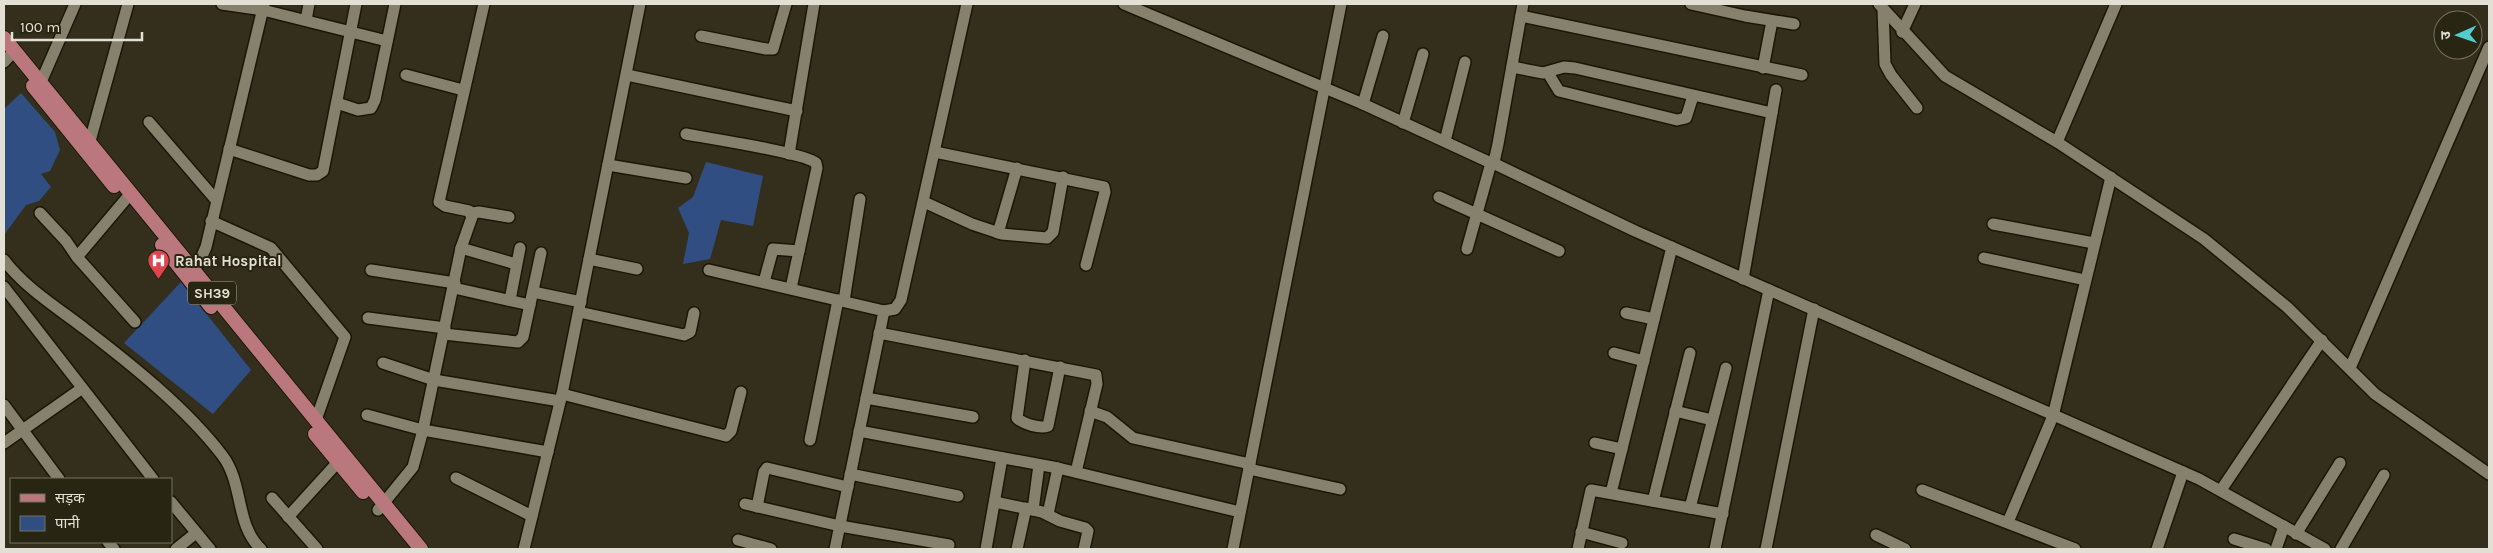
<svg xmlns="http://www.w3.org/2000/svg" width="2493" height="553" viewBox="0 0 2493 553" font-family="Karla,'Noto Sans Devanagari',sans-serif">
	<rect width="100%" height="100%" fill="#332f1c"/>
	<!-- water -->
	<g fill="#314e83">
		<polygon points="21,93 55,132 60,150 50,171 41,174 51,187 39,201 26,205 4,235 4,109"/>
		<polygon points="706,162 763,176 753,226 721,220 710,259 683,264 689,233 678,208 693,197"/>
		<polygon points="181,282 251,370 213,414 124,343"/>
	</g>
	<g fill="none" stroke-linecap="round" stroke-linejoin="round">
		<defs>
			<g id="minor">
				<polyline points="222,4 263,10 387,41"/>
				<polyline points="1124,4 1363,104 1491,163 1494,162 1498,144 1523,4"/>
				<polyline points="1691,4 1745,16 1794,24"/>
				<polyline points="1879,4 1945,76 2057,142 2204,239 2287,307 2375,394 2489,474"/>
				<polyline points="1883,9 1885,64 1891,75 1917,108"/>
				<polyline points="1521,16 1802,75"/>
				<polyline points="306,20 309,4"/>
				<polyline points="1902,32 1915,4"/>
				<polyline points="701,36 766,49 773,49 786,4"/>
				<polyline points="4,62 15,50"/>
				<polyline points="1512,67 1543,73 1564,67 1575,68 1772,113"/>
				<polyline points="1763,68 1772,21"/>
				<polyline points="1548,73 1559,91 1677,120 1686,118 1693,96"/>
				<polyline points="406,75 463,90"/>
				<polyline points="627,75 797,111"/>
				<polyline points="41,82 75,4"/>
				<polyline points="337,103 358,110 371,108 375,100 395,4"/>
				<polyline points="1363,104 1383,36"/>
				<polyline points="149,122 216,200"/>
				<polyline points="1403,123 1423,54"/>
				<path d="M686,134C708,138 805,153 816,163L817,168L791,288"/>
				<polyline points="1445,141 1465,62"/>
				<polyline points="2057,142 2116,4"/>
				<polyline points="84,147 90,141 128,4"/>
				<polyline points="229,149 309,175 317,175 323,171 356,4"/>
				<polyline points="935,152 1104,187 1105,192 1086,265"/>
				<polyline points="789,154 814,4"/>
				<polyline points="1493,163 1635,231 2199,479 2325,549"/>
				<polyline points="608,165 686,178"/>
				<polyline points="131,193 77,257 135,322"/>
				<polyline points="1439,197 1559,251"/>
				<polyline points="924,202 972,224 1002,234 1047,238 1053,232 1063,177"/>
				<polyline points="40,213 66,241 77,257"/>
				<polyline points="472,213 479,212 509,217"/>
				<polyline points="211,221 271,248 345,337 316,420"/>
				<polyline points="1993,224 2094,243"/>
				<polyline points="998,233 1017,168"/>
				<polyline points="461,248 516,264"/>
				<polyline points="1467,249 1491,163"/>
				<polyline points="1984,258 2085,280"/>
				<polyline points="589,259 637,269"/>
				<path d="M4,260C25,288 58,308 85,329C132,365 186,408 222,455C244,483 235,525 261,549"/>
				<polyline points="371,270 455,283"/>
				<polyline points="709,270 884,311 835,549"/>
				<polyline points="188,274 199,263 206,247 264,4"/>
				<polyline points="1743,279 1776,90"/>
				<polyline points="764,282 773,249 799,251"/>
				<polyline points="4,287 153,479"/>
				<polyline points="454,288 530,305"/>
				<polyline points="533,292 581,302"/>
				<polyline points="510,300 520,248"/>
				<polyline points="844,301 860,199"/>
				<polyline points="884,311 895,309 901,300 967,4"/>
				<polyline points="579,312 684,335 690,332 694,313"/>
				<polyline points="1626,313 1654,319"/>
				<polyline points="368,318 445,328"/>
				<polyline points="879,333 1096,375 1097,384 1076,472"/>
				<polyline points="444,334 518,342 523,337 541,253"/>
				<polyline points="1614,353 1644,361"/>
				<path d="M1025,360L1017,418C1023,424 1040,429 1048,426L1049,421L1060,367"/>
				<polyline points="383,363 434,380 560,401"/>
				<polyline points="2350,368 2489,47"/>
				<polyline points="562,394 726,436 731,431 741,392"/>
				<polyline points="866,398 973,417"/>
				<polyline points="4,405 59,479"/>
				<polyline points="1090,411 1107,417 1133,438 1250,464"/>
				<polyline points="1675,411 1712,420"/>
				<polyline points="367,415 423,430 548,452"/>
				<polyline points="859,431 1058,468 1240,512"/>
				<polyline points="810,440 838,300"/>
				<polyline points="4,443 81,389"/>
				<polyline points="1595,443 1622,449"/>
				<polyline points="1249,469 1340,489"/>
				<polyline points="850,474 958,496"/>
				<polyline points="456,478 532,516"/>
				<polyline points="1922,490 2075,549"/>
				<polyline points="2221,490 2322,340"/>
				<polyline points="1611,493 1672,247"/>
				<polyline points="272,498 317,549"/>
				<polyline points="1653,501 1690,353"/>
				<polyline points="171,502 210,549"/>
				<polyline points="995,502 1042,512 1060,521 1085,528 1088,531 1084,549"/>
				<polyline points="745,504 840,526 949,545"/>
				<polyline points="757,507 764,472 767,468 848,487"/>
				<polyline points="1690,508 1726,368"/>
				<polyline points="378,510 413,467 423,430 461,248 472,217 469,211 445,206 439,202 484,4"/>
				<polyline points="1033,510 1039,465"/>
				<polyline points="1048,514 1058,468"/>
				<polyline points="288,517 338,462"/>
				<polyline points="2008,522 2053,416 2111,177"/>
				<polyline points="1581,532 1622,543"/>
				<polyline points="2296,534 2340,463"/>
				<polyline points="1876,535 1905,549"/>
				<polyline points="2234,539 2266,549"/>
				<polyline points="738,540 771,549"/>
				<polyline points="108,542 114,549"/>
				<polyline points="176,549 196,533"/>
				<polyline points="524,549 562,394 640,4"/>
				<polyline points="986,549 1002,458"/>
				<polyline points="1017,549 1026,508"/>
				<polyline points="1233,549 1341,4"/>
				<polyline points="1578,549 1591,490 1723,514"/>
				<polyline points="1715,549 1769,290"/>
				<polyline points="1766,549 1814,309"/>
				<polyline points="2157,549 2183,472"/>
				<polyline points="2276,549 2284,526"/>
				<polyline points="2341,549 2384,475"/>
			</g>
			<g id="major">
				<polyline points="4,38 421,549"/>
				<polyline points="33,86 114,186"/>
				<polyline points="162,245 211,307"/>
				<polyline points="315,434 363,492"/>
			</g>
		</defs>
		<!-- minor casing -->
		<use href="#minor" stroke="#1b1706" stroke-width="14"/>
		<!-- major casing -->
		<use href="#major" stroke="#1b1706" stroke-width="16"/>
		<!-- minor -->
		<use href="#minor" stroke="#85816c" stroke-width="11"/>
		<!-- major -->
		<use href="#major" stroke="#ba777d" stroke-width="14"/>
	</g>
	<!-- icons -->
	<defs>
		<symbol id="hospital-pin" viewBox="-11 -11 22 30"><path d="M0 17L-7.5 6A9.5 9.5 0 1 1 7.5 6Z" fill="#e0444e" stroke="#292513"/><path d="M-5-5h3v3.5h4V-5h3V5h-3V1.5h-4V5h-3Z" fill="#fff"/></symbol>
	</defs>
	<g fill-rule="evenodd">
		<use href="#hospital-pin" x="146" y="248" width="25" height="34"/>
	</g>
	<g text-anchor="middle" stroke-width="4" stroke-linejoin="round" paint-order="stroke">
		<!-- shield labels -->
		<rect fill="#292513" stroke="#aaa89a" stroke-width="1" x="188" y="281.5" width="48" height="23" rx="4"/>
		<g font-size="14" font-weight="bold" fill="#e2e0d4">
			<text x="212" y="298">SH39</text>
		</g>
		<!-- poi labels -->
		<g font-size="15" font-weight="bold" fill="#e2e0d4" stroke="#292513" text-anchor="start">
			<text x="175" y="266">Rahat Hospital</text>
		</g>
	</g>
	<!-- border -->
	<rect width="2493" height="553" fill="none" stroke="#e2e0d4" stroke-width="10"/>
	<!-- legend -->
	<rect x="10" y="478" width="162" height="65" fill="#292513" stroke="#737060"/>
	<rect x="20" y="494" width="25" height="8" fill="#ba777d" stroke="#737060"/>
	<text x="55" y="503" font-size="15" fill="#e2e0d4">सड़क</text>
	<rect x="20" y="516" width="25" height="15" fill="#314e83" stroke="#737060"/>
	<text x="55" y="528" font-size="15" fill="#e2e0d4">पानी</text>
	<!-- north arrow -->
	<g transform="translate(2458 35) rotate(268)"><circle r="24" fill="#292513" stroke="#737060"/>
	<path d="M0-4L9 19L0 12L-9 19Z" fill="#52cdce"/>
	<text y="-8" font-size="14" font-weight="bold" text-anchor="middle" fill="#e2e0d4">उ</text>
	</g>
	<!-- scale -->
	<path d="M12 32v8h130v-8" fill="none" stroke="#e2e0d4" stroke-width="2.5"/>
	<text x="20" y="32" font-size="15" fill="#e2e0d4" stroke="#292513" stroke-width="4" paint-order="stroke">100 m</text>
</svg>
